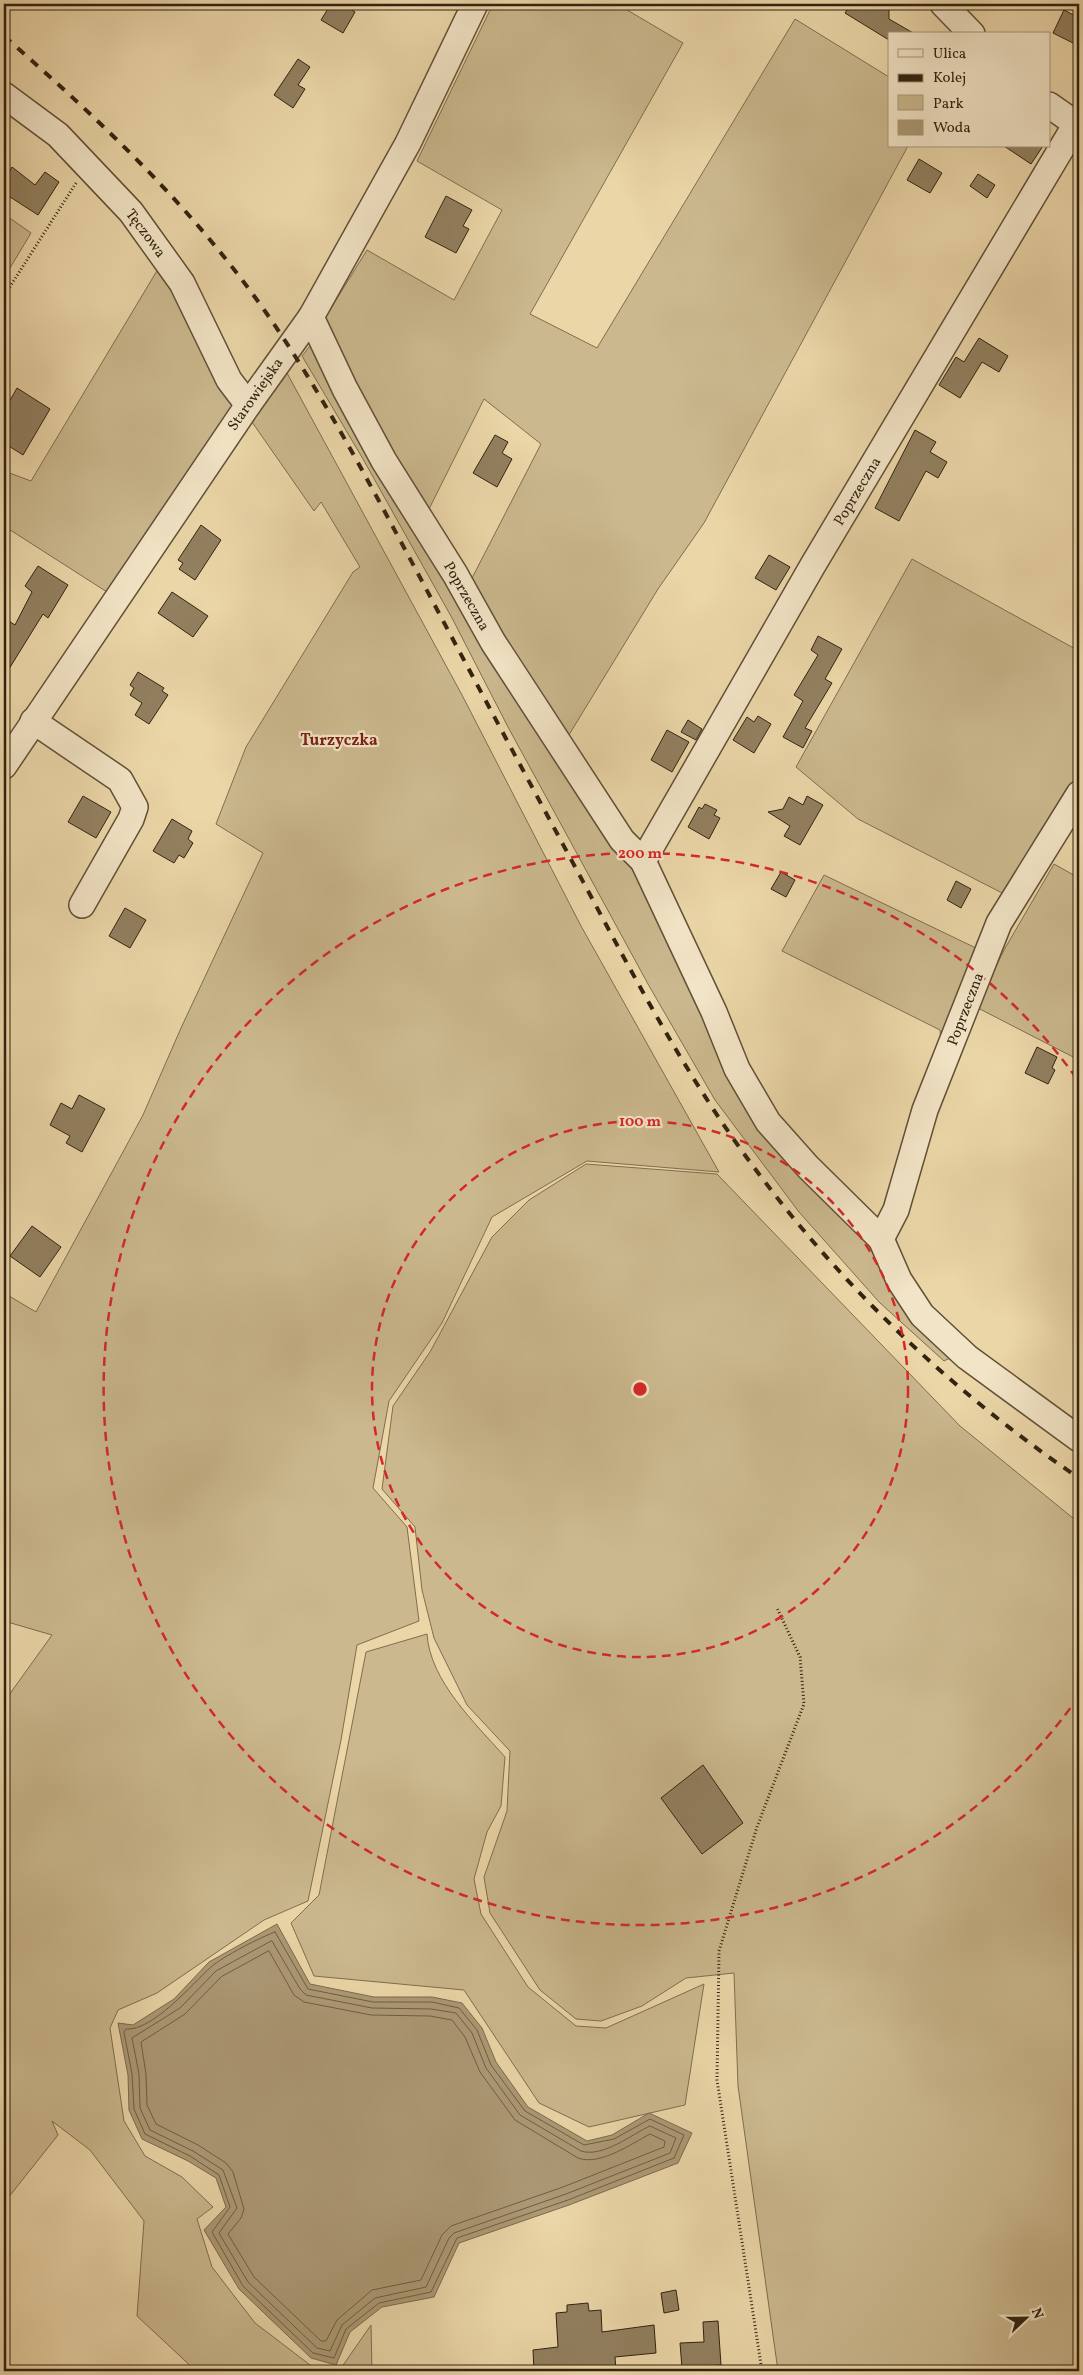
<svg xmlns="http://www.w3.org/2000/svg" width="1083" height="2375" viewBox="0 0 1083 2375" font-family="Vollkorn,serif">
	<rect width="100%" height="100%" fill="#ebd6a8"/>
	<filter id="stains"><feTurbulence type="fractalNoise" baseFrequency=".004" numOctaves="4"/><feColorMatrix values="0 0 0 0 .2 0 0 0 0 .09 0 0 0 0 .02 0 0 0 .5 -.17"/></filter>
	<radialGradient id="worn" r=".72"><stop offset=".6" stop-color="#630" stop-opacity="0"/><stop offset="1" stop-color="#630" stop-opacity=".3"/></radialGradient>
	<!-- green -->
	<g fill="#cbb88e" stroke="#7e6e50">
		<polygon points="493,4 617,4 683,43 530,314 597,348 795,19 889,77 889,146 908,146 704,523 658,589 564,743 470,582 541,444 484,399 429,509 418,504 323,321 367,250 454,300 502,210 417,161"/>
		<polygon points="4,214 31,233 4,278"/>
		<polygon points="161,264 235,405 107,592 4,526 4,471 31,481"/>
		<polygon points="310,346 325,361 636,864 718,1043 956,1355 944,1361 880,1303 799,1212 715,1100 648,984 508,727 452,618 363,459 302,356"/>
		<polygon points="287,373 462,695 581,926 719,1172 587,1161 492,1217 442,1323 389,1401 373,1488 407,1527 419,1621 357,1645 341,1740 308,1901 264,1920 157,1993 118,2010 110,2028 124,2121 145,2156 182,2177 213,2207 197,2219 212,2267 255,2323 318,2371 196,2371 137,2316 144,2221 90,2150 52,2121 58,2135 4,2203 4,1702 52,1635 4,1621 4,1293 36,1312 143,1115 181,1028 263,853 216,824 246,747 353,572 360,567 321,502 314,511 252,422"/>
		<polygon points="912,559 1079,651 1079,780 1006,895 858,819 796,767"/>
		<polygon points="1054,864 1079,878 1079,1060 976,1007 1004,950"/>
		<polygon points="824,875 978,949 942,1052 940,1030 782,951"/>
		<polygon points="586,1164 717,1174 960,1426 1079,1523 1079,2371 778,2371 738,2086 734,1973 686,1978 642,2006 601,2021 576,2019 540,1990 490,1913 484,1877 507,1811 510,1751 467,1705 434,1638 422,1590 415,1527 382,1489 393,1406 430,1352 492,1237 529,1200"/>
		<path d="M427,1634C430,1681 475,1723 505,1757L501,1806L487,1832L474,1879L481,1914L528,1987L576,2026L606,2028L704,1984L685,2105L589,2127L539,2103L464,1990L314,1976L291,1923L319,1895L366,1652Z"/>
		<polygon points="371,2325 372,2371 339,2371"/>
	</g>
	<!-- water -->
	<polygon fill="#ac9975" stroke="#7b6a4d" points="277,1924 310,1984 374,1997 432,1997 462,2003 482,2028 496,2062 528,2107 587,2141 612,2135 649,2113 692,2133 678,2163 569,2205 459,2243 434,2297 382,2307 350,2332 336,2365 311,2358 239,2289 204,2230 226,2207 216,2178 188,2161 142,2139 129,2110 128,2075 118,2023 133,2025 174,1999 209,1962"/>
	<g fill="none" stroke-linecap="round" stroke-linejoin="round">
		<!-- shore -->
		<g stroke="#6e5e43" stroke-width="1">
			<path d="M275,1932L308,1989L373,2002H432L459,2008L477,2030L491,2065L525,2111L584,2145L614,2139L650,2119L684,2135L674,2158L568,2200L457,2238L431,2292L379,2303L346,2329L334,2358L313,2353L243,2286L212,2232L230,2207L219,2175L190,2156L145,2134L134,2109L132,2074L124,2032L126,2029C153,2031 192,1984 211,1967C222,1957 261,1937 275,1932Z"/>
			<path d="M272,1941L300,1989L306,1995L372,2008L431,2009L456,2013L472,2033L486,2068L520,2115L581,2151C603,2158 632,2134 650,2126L676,2138L670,2153L566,2194L454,2233L449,2238L426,2287L375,2298L342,2325L330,2351L317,2348L248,2282L219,2233L237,2208L223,2170L193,2151L150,2130L140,2108L139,2074L132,2038L180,2008L216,1971Z"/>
			<path d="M269,1951L294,1995L304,2002L371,2015L430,2016L452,2020L465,2037L480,2072L515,2120L578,2158C600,2166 631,2144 650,2134L665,2141L664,2147L563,2187L451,2226L442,2235L421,2280L372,2290L337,2320L326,2341H321L254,2277L228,2234L241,2218L244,2209L233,2172L226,2163L198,2145L156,2124L147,2105L146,2074L141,2042L185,2014L221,1977Z"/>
		</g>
	</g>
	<!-- building -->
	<g fill="#928060" stroke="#312311">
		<polygon points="331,4 356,4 352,10 355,12 343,33 321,20"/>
		<polygon points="851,4 889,4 889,19 915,34 889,34 889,40 845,13"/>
		<polygon points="1064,10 1079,18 1079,46 1053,33"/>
		<polygon points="298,59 310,67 298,85 305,89 293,108 274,95"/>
		<polygon points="1004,146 1043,146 1031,164"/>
		<polygon points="919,159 942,173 930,193 907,180"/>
		<polygon points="12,167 35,185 45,172 59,182 38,215 4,193 4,182"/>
		<polygon points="978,174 995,185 987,198 970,186"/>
		<polygon points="446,196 472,210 463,226 469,229 456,253 425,237"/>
		<polygon points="979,338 1008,356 999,372 982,362 960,398 939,385 956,357 964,362"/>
		<polygon points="17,388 50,409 23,455 4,443 4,411"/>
		<polygon points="915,430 936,442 930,452 947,462 938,478 926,471 899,521 875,508"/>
		<polygon points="495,435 508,442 502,453 512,459 497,487 473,473"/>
		<polygon points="201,525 221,540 195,580 179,569 183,563 178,560"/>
		<polygon points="769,555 790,567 776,590 755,578"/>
		<polygon points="38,566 68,585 48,618 43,614 4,677 4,618 15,625 32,592 25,586"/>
		<polygon points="172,592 208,616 193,637 158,613"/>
		<polygon points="818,636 842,649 825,679 832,683 805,728 812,731 803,748 783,737 803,701 794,695 818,655 811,650"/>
		<polygon points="138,672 164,688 162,691 168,695 149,724 135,715 142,703 130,695 134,688 130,685"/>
		<polygon points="758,716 771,724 754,753 733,740 747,717 754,722"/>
		<polygon points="688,720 702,729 696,740 681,732"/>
		<polygon points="667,730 689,742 672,772 651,760"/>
		<polygon points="83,796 111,812 96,838 68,822"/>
		<polygon points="807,796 823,805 800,845 784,836 790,826 768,812 783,809 789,797 803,805"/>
		<polygon points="705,804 717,810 714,815 720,818 709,839 688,827 699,807 702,809"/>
		<polygon points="172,819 192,831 188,839 193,843 184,858 179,855 174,863 153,851"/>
		<polygon points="781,872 795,880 786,897 771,889"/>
		<polygon points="956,881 971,889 961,908 947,900"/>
		<polygon points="125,908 146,920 130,948 109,936"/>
		<polygon points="1037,1047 1057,1057 1052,1068 1055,1070 1048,1084 1025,1073"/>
		<polygon points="79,1095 105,1109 82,1152 66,1143 70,1136 50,1125 61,1103 72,1109"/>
		<polygon points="32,1226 61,1247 40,1277 10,1256"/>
		<polygon points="703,1765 743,1823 702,1854 661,1798"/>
		<polygon points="676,2290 679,2310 664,2313 661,2293"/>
		<polygon points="588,2303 589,2311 601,2310 602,2332 654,2325 656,2353 615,2357 616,2371 534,2371 533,2350 558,2347 556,2313 567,2312 567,2305"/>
		<polygon points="718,2321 721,2365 682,2368 680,2343 704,2342 703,2322"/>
	</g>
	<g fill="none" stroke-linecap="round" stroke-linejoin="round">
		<defs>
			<g id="minor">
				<polyline points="943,4 972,34"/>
				<polyline points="4,95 58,135 131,212 182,283 229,380 248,405"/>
				<polyline points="1049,105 1079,126"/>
				<polyline points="311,317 345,389 384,461 455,574 493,642 622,840 643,861 714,1012 737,1069 768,1122 808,1167 881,1239 899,1280 922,1315 967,1357 1079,1439"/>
				<polyline points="33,721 120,780 135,807 131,819 82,905"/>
				<polyline points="4,766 248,405 311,317 408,143 475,4"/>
				<polyline points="643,861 813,565 1076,124"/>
				<polyline points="881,1239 896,1210 925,1110 999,923 1079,794"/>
			</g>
		</defs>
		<!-- minor casing -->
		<use href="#minor" stroke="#605037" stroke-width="28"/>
		<!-- path -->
		<g stroke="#312311" stroke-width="3" stroke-dasharray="1 2.5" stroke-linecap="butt">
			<polyline points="4,296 76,183"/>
			<polyline points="762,2371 717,2080 719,1951 757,1827 804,1704 800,1657 777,1608"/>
		</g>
		<!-- minor -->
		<use href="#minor" stroke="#f2e4c6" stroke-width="25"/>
		<!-- rail -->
		<path stroke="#312311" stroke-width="4" stroke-dasharray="9 9" stroke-linecap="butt" d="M4,36C101,121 193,208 267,314C326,399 374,492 423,583C477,685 532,787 587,889C640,988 693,1088 762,1178C850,1295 958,1396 1079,1478"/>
	</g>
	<!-- distance rings -->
	<g fill="none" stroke="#d62828" stroke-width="2.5" stroke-dasharray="9 6">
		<circle cx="640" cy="1389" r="268"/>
		<path d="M1079 1696A536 536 0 1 1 1079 1082"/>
	</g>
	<g text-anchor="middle" stroke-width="4.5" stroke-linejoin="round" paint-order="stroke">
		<!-- street labels -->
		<g font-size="15" fill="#312311" stroke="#f2e4c6">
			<text transform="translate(146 233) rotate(53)" y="5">Tęczowa</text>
			<text transform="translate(255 394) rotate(-55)" y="5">Starowiejska</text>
			<text transform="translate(857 491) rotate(-59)" y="5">Poprzeczna</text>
			<text transform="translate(467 596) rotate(60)" y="5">Poprzeczna</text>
			<text transform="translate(965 1009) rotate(-69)" y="5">Poprzeczna</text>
		</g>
		<!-- neighbourhood labels -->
		<g font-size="16" font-weight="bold" fill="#7a1f14" stroke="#f2e4c6">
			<text x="339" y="745">Turzyczka</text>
		</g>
	</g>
	<circle cx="640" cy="1389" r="8" fill="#d62828" stroke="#f2e4c6" stroke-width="2.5"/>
	<g font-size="15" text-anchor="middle" font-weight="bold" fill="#d62828" stroke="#f2e4c6" stroke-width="4.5" stroke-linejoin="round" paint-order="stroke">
		<text x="640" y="858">200 m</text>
		<text x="640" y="1126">100 m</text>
	</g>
	<!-- margin -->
	<rect width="1083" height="2375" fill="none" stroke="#ebd6a8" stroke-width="20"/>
	<rect x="5" y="5" width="1073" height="2365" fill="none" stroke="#312311" stroke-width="2.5"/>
	<rect x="10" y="10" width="1063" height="2355" fill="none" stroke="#312311"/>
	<!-- legend -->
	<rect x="888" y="32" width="162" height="115" fill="#f2e4c6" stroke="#a5977e"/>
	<rect x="898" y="49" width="25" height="8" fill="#f2e4c6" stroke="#a5977e"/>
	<text x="933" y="58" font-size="15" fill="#312311">Ulica</text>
	<rect x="898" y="74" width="25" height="8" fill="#312311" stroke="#a5977e"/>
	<text x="933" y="82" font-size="15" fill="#312311">Kolej</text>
	<rect x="898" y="95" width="25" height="15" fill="#cbb88e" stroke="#a5977e"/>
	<text x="933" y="108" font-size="15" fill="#312311">Park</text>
	<rect x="898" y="120" width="25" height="15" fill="#ac9975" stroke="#a5977e"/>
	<text x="933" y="132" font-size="15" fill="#312311">Woda</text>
	<!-- north arrow -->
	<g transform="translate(1026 2318) rotate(68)" stroke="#f2e4c6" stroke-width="4" paint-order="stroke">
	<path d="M0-4L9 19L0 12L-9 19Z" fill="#312311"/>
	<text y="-8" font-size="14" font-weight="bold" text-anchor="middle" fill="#312311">N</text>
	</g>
	<rect width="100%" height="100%" filter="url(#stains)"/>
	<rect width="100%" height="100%" fill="url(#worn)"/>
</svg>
